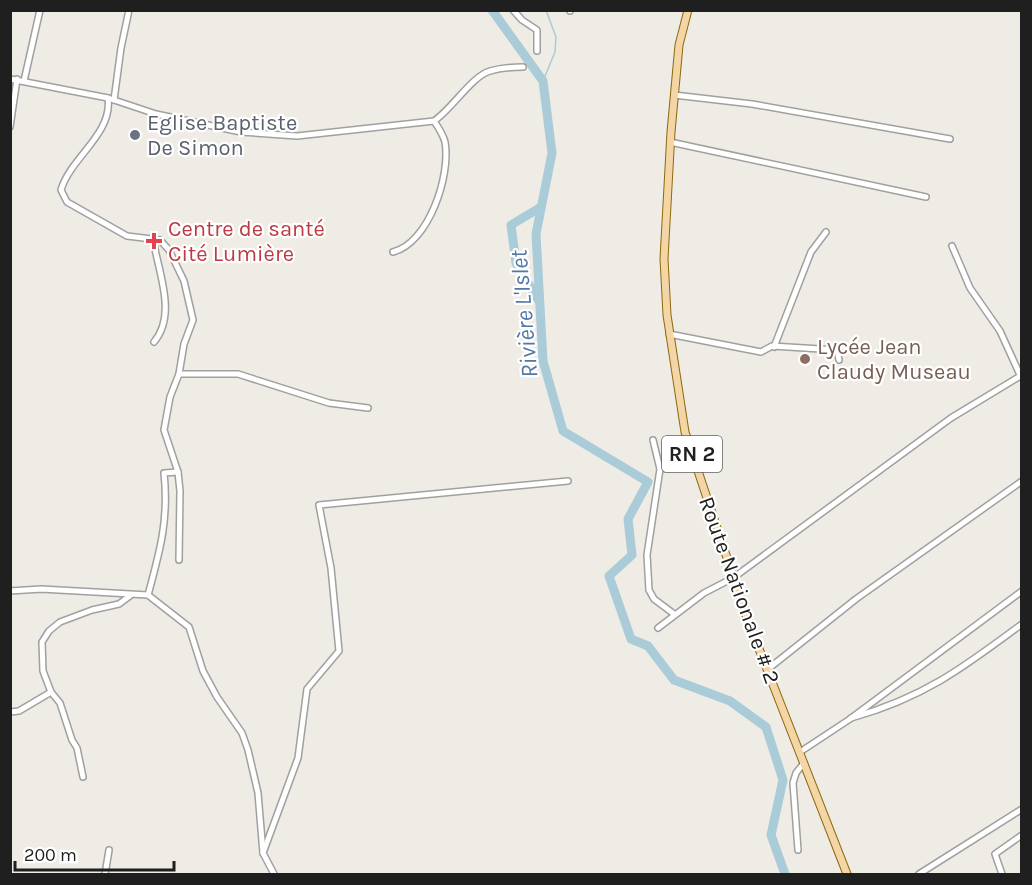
<svg xmlns="http://www.w3.org/2000/svg" width="1032" height="885" viewBox="0 0 1032 885" font-family="Karla,sans-serif">
	<rect width="100%" height="100%" fill="#efece6"/>
	<g fill="none" stroke-linecap="round" stroke-linejoin="round">
		<!-- stream -->
		<polyline stroke="#aacbd8" stroke-width="1.5" points="543,81 555,52 556,37 546,10"/>
		<!-- river -->
		<g stroke="#aacbd8" stroke-width="9">
			<polyline points="492,10 543,81 552,153 536,234 543,361 563,431 648,482 628,519 632,555 609,576 631,639 648,646 674,680 730,701 766,727 783,780 771,835 785,874"/>
			<polyline points="539,301 516,263 511,225 541,207"/>
		</g>
		<defs>
			<g id="minor">
				<polyline points="513,10 522,20 537,30 537,51"/>
				<polyline points="570,11 570,10"/>
				<path d="M10,79L108,98L156,114L241,132L297,136L434,121C452,109 472,76 490,71C500,68 513,67 523,67"/>
				<polyline points="24,81 40,10"/>
				<polyline points="674,95 752,104 950,139"/>
				<path d="M108,98C113,134 70,158 61,190L67,202L127,236L160,240L169,250L184,281L193,320L184,344L179,374L170,397L164,430L178,472L180,491L179,560"/>
				<polyline points="114,100 121,48 129,10"/>
				<polyline points="10,127 17,79"/>
				<polyline points="670,142 926,197"/>
				<path d="M153,238C157,269 178,314 154,342"/>
				<polyline points="952,246 970,288 1000,331 1021,377"/>
				<path d="M393,252C429,243 451,175 445,142C443,134 438,127 434,121"/>
				<polyline points="669,334 761,352 772,346 837,350 839,360"/>
				<polyline points="774,347 811,252 826,232"/>
				<polyline points="179,374 238,374 329,403 368,408"/>
				<polyline points="653,440 660,469 647,555 649,590 654,599 674,614"/>
				<polyline points="660,469 694,464"/>
				<polyline points="10,591 41,589 148,595 189,627 203,671 217,697 242,733 248,750 258,793 263,853 274,874"/>
				<path d="M148,595C160,551 169,519 164,473L178,472"/>
				<polyline points="658,628 704,593 733,578 951,418 1022,375"/>
				<polyline points="768,669 856,599 1022,481"/>
				<polyline points="10,712 19,711 51,692"/>
				<path d="M851,718C923,698 963,668 1022,624"/>
				<polyline points="800,752 850,719 1022,591"/>
				<polyline points="83,777 77,748 72,740 60,703 51,692 43,671 42,642 49,631 60,622 92,610 119,604 131,595"/>
				<polyline points="798,850 793,783 796,773 804,763"/>
				<polyline points="263,853 298,758 307,689 339,651 331,568 319,505 568,481"/>
				<polyline points="105,874 109,850"/>
				<polyline points="919,874 1022,809"/>
				<polyline points="1002,874 995,854 1022,835"/>
			</g>
			<polyline id="major" points="688,10 679,45 671,132 664,259 667,315 685,432 747,618 847,874"/>
		</defs>
		<!-- minor casing -->
		<use href="#minor" stroke="#a0a0a0" stroke-width="8"/>
		<!-- major casing -->
		<use href="#major" stroke="#8c680d" stroke-width="9"/>
		<!-- minor -->
		<use href="#minor" stroke="#fff" stroke-width="5"/>
		<!-- major -->
		<use href="#major" stroke="#f4d6a6" stroke-width="7"/>
	</g>
	<!-- markers -->
	<circle fill="#6b7280" stroke="#fff" stroke-width="2" cx="135" cy="135" r="6"/>
	<path fill="#e0444e" stroke="#fff" stroke-width="2" d="M151 232h6v6h6v6h-6v6h-6v-6h-6v-6h6z"/>
	<circle fill="#8d6e63" stroke="#fff" stroke-width="2" cx="805" cy="359" r="6"/>
	<g text-anchor="middle" stroke-width="4.5" stroke-linejoin="round" paint-order="stroke">
		<!-- shield labels -->
		<rect fill="#fff" stroke="#626262" stroke-width="1.5" x="662" y="436" width="60" height="36" rx="4.5"/>
		<g font-size="21" font-weight="bold" fill="#1f1f1f">
			<text x="692" y="461">RN 2</text>
		</g>
		<!-- worship labels -->
		<g font-size="22" fill="#5b616d" stroke="#fff" text-anchor="start">
			<text x="147" y="130">Eglise Baptiste<tspan x="147" dy="25">De Simon</tspan></text>
		</g>
		<!-- health labels -->
		<g font-size="22" fill="#be3a42" stroke="#fff" text-anchor="start">
			<text x="168" y="236">Centre de santé<tspan x="168" dy="25">Cité Lumière</tspan></text>
		</g>
		<!-- education labels -->
		<g font-size="22" fill="#785e54" stroke="#fff" text-anchor="start">
			<text x="817" y="354">Lycée Jean<tspan x="817" dy="25">Claudy Museau</tspan></text>
		</g>
		<!-- street labels -->
		<g font-size="22" fill="#1f1f1f" stroke="#fff">
			<text transform="translate(740 590) rotate(70)" y="8">Route Nationale # 2</text>
		</g>
		<!-- water labels -->
		<g font-size="24" font-style="italic" fill="#5378a6" stroke="#fff">
			<text transform="translate(524 314) rotate(-95)" y="8">Rivière L'Islet</text>
		</g>
	</g>
	<!-- border -->
	<rect width="1032" height="885" fill="none" stroke="#1f1f1f" stroke-width="24"/>
	<!-- scale -->
	<path d="M15 861v9h159v-9" fill="none" stroke="#1f1f1f" stroke-width="3"/>
	<text x="24" y="861" font-size="18" fill="#1f1f1f" stroke="#ffffff" stroke-width="4.5" paint-order="stroke">200 m</text>
</svg>
